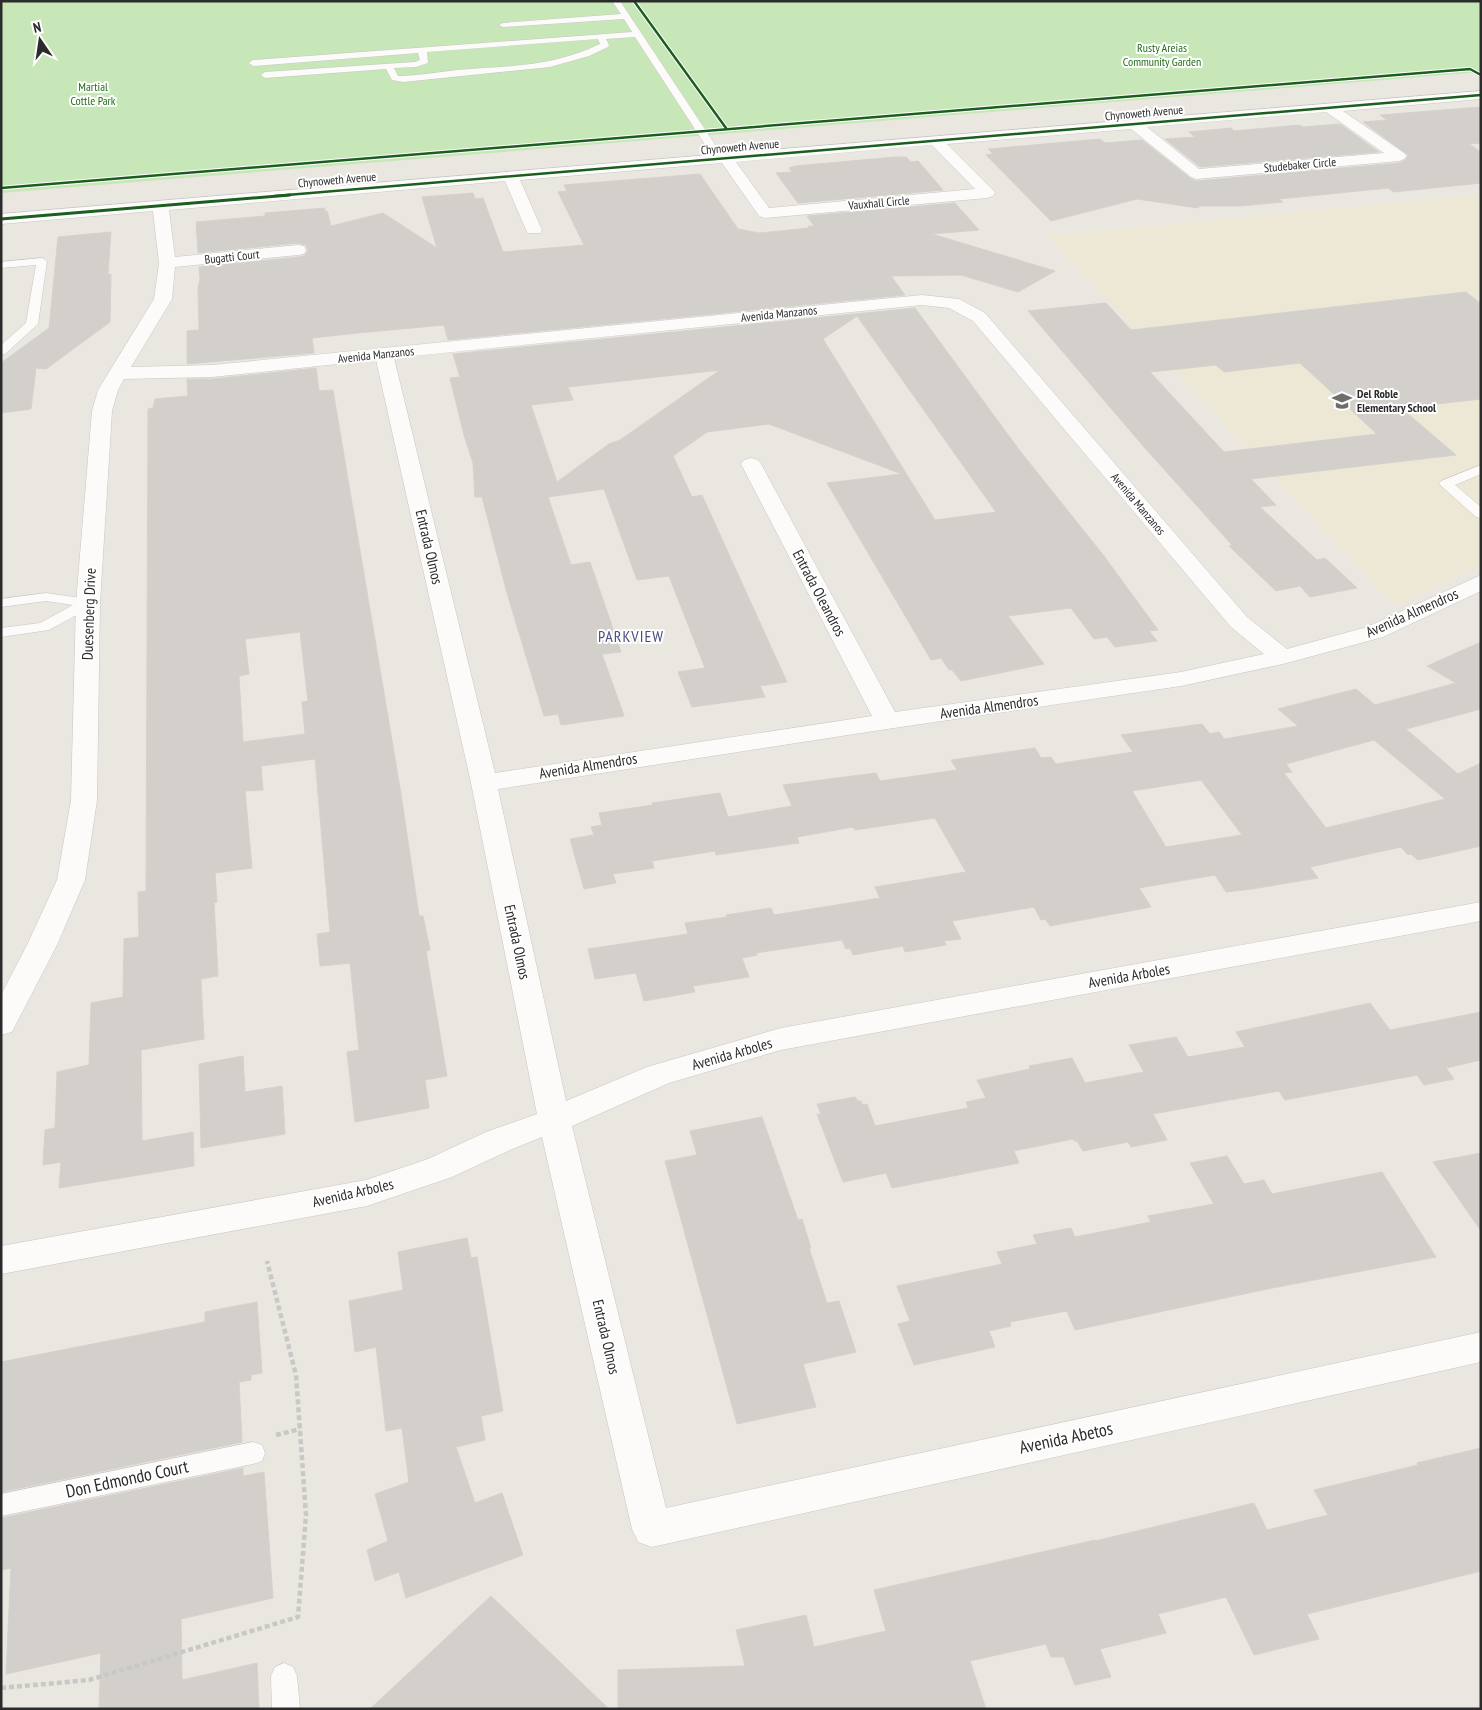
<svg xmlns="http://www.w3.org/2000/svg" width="1482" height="1710" viewBox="0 0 1482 1710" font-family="'PT Sans Narrow',sans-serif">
	<rect width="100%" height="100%" fill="#eae7e1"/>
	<!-- education -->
	<polygon fill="#ede7d5" points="1481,194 1481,566 1395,606 1047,236"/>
	<!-- green -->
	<polygon fill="#c8e7b8" points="1,1 1481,1 1481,72 1,193"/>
	<!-- building -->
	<g fill="#d3d0cc" stroke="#d5d2cd" fill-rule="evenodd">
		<polygon points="1481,107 1481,143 1469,144 1481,152 1481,183 1394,192 1388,188 1279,199 1283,202 1240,206 1199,206 1198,208 1137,199 1051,221 986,155 993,154 988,149 1100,139 1105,143 1142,140 1190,178 1196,181 1399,163 1405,160 1408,155 1363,122 1387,120 1380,115"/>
		<polygon points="1340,124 1379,152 1200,167 1165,139 1195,137 1189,132 1231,128 1234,131 1299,125 1303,127"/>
		<polygon points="895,157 906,157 911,162 918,161 943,190 798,203 776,173 792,172 789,168 795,166"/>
		<polygon points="700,174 738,229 759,233 809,228 808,226 814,226 807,216 955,203 979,230 932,234 1055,271 1018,292 961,275 891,276 905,295 448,340 444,325 358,333 312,338 314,353 187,364 187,331 199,330 198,288 200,279 199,267 298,257 304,256 308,251 306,245 298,243 198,253 196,222 265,216 265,213 325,208 325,212 327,211 331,226 383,213 437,248 422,197 473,193 475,199 483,198 503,252 584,245 558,192 567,191 564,185"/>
		<polygon points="111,232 108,275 111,274 110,322 46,369 36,368 31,409 1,413 1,363 49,328 58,237"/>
		<path d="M1466,292L1481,304V399L1401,408L1456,455L1251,479L1276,505L1260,507L1317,560L1325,558L1357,588L1310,597L1300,586L1276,591L1229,546L1232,545L1144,447L1028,311L1106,303L1131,330ZM1300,363L1377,434L1224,452L1150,372L1216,365L1224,372Z"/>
		<path d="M915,308L1020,451L1104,556L1158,630L1149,631L1157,641L1115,647L1107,637L1094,639L1071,608L1008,616L1044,664L961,681L952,670H949L941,658L931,660L827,483L902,474L769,424L707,432L673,456L692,497L702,495L787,682L760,686L765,697L692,707L678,672L705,668L669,576L637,580L604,489L548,497L571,565L590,562L621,652L602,654L624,716L561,725L558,714L544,716L507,593L482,497H475L473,463L464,435L450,378L460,377L453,354ZM857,316L996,512L935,520L823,339ZM720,370L620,440L609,444L557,482L531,405L573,400L568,387Z"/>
		<path d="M316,368L319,391L333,390L401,794L419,916H423L430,950L426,951L447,1076L425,1080L429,1108L355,1122L347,1052L359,1050L350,963L320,966L317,934L330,932L315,759L261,766L263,790L245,791L252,868L215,873L217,902L214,903L218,976L201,979L204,1039L141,1050L142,1141L193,1132L194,1166L59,1188L61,1162L43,1165L45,1130L55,1128L57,1072L89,1065L91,1003L123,997L124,939L139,937L138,892L146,891L148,409L153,408L155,399L188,396L187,379H212ZM300,632L308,701L302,702L305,734L243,742L239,676L249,674L245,639Z"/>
		<path d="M1481,642V709L1406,729L1458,774L1481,763V846L1418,860L1411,854L1408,855L1401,847L1310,867L1318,878L1252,889L1226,892L1215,875L1139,888L1151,907L1050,926L1045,919L1041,920L1034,907L952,921L961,939L944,941L946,945L905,952L903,946L853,955L850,948L846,949L842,940L756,953L757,955L742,958L749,977L693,986L695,992L644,1001L636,973L595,979L588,949L688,934L685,923L727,917L726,915L771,908L774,915L880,898L875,887L966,872L935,818L855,830L853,827L797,837L799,843L716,855L715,851L652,861L654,868L613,874L616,883L584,889L570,839L594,835L591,827L602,825L599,813L653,805L652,803L720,793L728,817L792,806L783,785L876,773L880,781L957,770L951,760L1035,748L1041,758L1051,757L1056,764L1133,752L1121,735L1202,724L1210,734L1219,732L1224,739L1298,726L1278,709L1356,689L1375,705L1456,683L1427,666ZM1374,740L1445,799L1326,828L1284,773L1292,772L1286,764ZM1201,780L1242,835L1166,847L1132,791Z"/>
		<polygon points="1370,1003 1390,1030 1481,1012 1481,1060 1446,1068 1454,1079 1424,1085 1417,1075 1285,1100 1279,1091 1153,1114 1167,1140 1131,1147 1128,1142 1083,1151 1077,1141 1074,1141 1073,1139 1014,1151 1019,1163 892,1188 886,1173 843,1182 817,1114 821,1114 817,1104 855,1097 858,1101 861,1101 862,1105 867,1104 875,1126 968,1108 966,1102 986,1098 977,1080 1030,1069 1029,1066 1072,1058 1085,1083 1144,1072 1129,1045 1176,1037 1188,1057 1245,1047 1236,1032"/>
		<polygon points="243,1056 245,1092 282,1086 285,1134 201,1148 199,1064"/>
		<polygon points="762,1117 798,1220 802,1219 811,1248 809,1248 827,1303 839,1301 856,1352 803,1364 816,1407 737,1424 665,1161 697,1155 690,1131"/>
		<polygon points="1481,1153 1481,1231 1433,1162"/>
		<polygon points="1227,1156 1244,1184 1264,1180 1272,1194 1382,1172 1436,1257 1267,1289 1075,1330 1067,1311 1010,1322 1011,1326 989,1331 995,1347 914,1365 898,1324 910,1321 897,1286 1002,1264 997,1252 1037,1244 1033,1235 1071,1228 1075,1237 1151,1222 1148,1216 1214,1204 1190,1163"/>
		<polygon points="467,1238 471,1258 477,1257 503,1411 481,1416 485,1440 456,1447 475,1503 502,1493 523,1555 406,1598 399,1572 375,1581 367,1550 388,1541 375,1494 409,1482 402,1428 386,1431 376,1347 355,1352 349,1301 403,1290 398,1252"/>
		<polygon points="257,1302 262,1373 251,1375 251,1380 239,1382 242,1442 1,1492 1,1362 205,1322 205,1312"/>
		<polygon points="1481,1448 1481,1571 1307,1614 1319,1639 1254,1655 1226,1597 1158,1614 1166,1633 1100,1649 1111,1677 1075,1685 1064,1657 1051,1657 1046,1644 970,1661 986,1709 618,1709 618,1670 745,1666 736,1630 806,1615 814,1647 886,1631 874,1590 1095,1540 1095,1541 1254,1503 1267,1530 1328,1515 1314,1490 1418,1465 1417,1463"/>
		<polygon points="243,1468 243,1476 264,1472 273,1598 181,1619 182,1680 257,1663 259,1709 99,1709 101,1653 6,1674 11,1568 1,1570 1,1518"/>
		<polygon points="491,1596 609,1709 370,1709"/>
	</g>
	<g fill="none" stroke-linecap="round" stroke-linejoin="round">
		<defs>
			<g id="lane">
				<path d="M612,1H620L714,143L717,151L729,156V160H723L710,155L704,143L635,37L606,39L609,45L608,47L589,56L550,67L403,82L392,80L386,69L265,78L261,75L265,72L415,62L420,60L418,53L253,66L249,63L253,60L632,32L624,19L503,27L499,25L503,23L621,14ZM598,39L600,44C552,67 509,66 457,70C439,72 421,75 403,76H398L394,68L416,67L428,63L427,52Z"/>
				<polygon points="42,258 47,261 38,324 5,354 1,354 1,345 26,323 36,265 1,268 1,262"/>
				<polygon points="1481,465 1481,474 1455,485 1481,507 1481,518 1476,517 1439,484 1441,481"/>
				<polygon points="46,593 88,599 93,600 95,603 93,606 49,630 1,637 1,628 40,623 73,605 46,601 1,607 1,599"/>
				<polygon points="253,1442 262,1445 265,1453 262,1461 253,1464 1,1516 1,1494"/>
				<polygon points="284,1663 293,1667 297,1676 300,1709 272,1709 271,1676 275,1667"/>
			</g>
			<path id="street" d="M1481,91V99L1343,111L1404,153L1407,156L1404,159L1399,161L1196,179L1191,177L1131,129L947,144L993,190L995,193L993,196L987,198L765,218L759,216L722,163L520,180L542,230L540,233H528L526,230L505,181L169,210L175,257L298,245L304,246L306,250L304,254L298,255L175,267L172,299L131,367L212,365L922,295L959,299L985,313L1247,617L1287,649L1367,627L1481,575V591L1383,637L1283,664L1181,686L887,729L498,789L566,1101L647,1067L781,1028L1481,902V921L781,1050L669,1083L572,1126L666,1508L1481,1332V1362L652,1547L638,1542L632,1529L542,1137L510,1150L452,1177L367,1206L1,1274V1246L366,1180L428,1159L486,1132L537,1114L471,783L376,360L212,377L124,379L118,390L112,411L100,603L97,800L85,880L57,945L16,1024L12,1032L1,1035V995L27,945L57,880L71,800L76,603L92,411L98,390L154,299L159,263L153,211L1,224V214ZM1326,112L1384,153L1199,169L1147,127ZM932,145L975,189L769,208L736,162ZM922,305L949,308L973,321L1231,627L1264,654L1181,672L895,712L761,464L758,460L751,458L744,460L741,464L872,716L495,773L394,358Z"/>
		</defs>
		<!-- lane casing -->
		<use href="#lane" stroke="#c7c6c6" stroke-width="1"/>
		<!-- street casing -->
		<use href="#street" stroke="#c7c6c6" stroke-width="1"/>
		<!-- path -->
		<g stroke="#c8c8c7" stroke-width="4.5" stroke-dasharray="5 3" stroke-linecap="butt">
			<polyline points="276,1435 300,1429"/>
			<polyline points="1,1688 89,1680 298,1617 306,1515 296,1375 267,1261"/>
		</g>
		<!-- lane -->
		<use href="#lane" fill="#fcfbfa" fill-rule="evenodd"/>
		<!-- street -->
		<use href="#street" fill="#fcfbfa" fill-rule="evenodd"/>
		<defs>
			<g id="cycleway-far1">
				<polyline points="634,1 726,128"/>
				<polyline points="1,188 1470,69 1481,75"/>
				<polyline points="275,196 1481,95"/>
			</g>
			<polyline id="cycleway" points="1,219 290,195"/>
		</defs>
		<!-- cycleway-far1 casing -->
		<use href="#cycleway-far1" stroke="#fff" stroke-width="4.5"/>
		<!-- cycleway casing -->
		<use href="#cycleway" stroke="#fff" stroke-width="5"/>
		<!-- cycleway-far1 -->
		<use href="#cycleway-far1" stroke="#1b5e20" stroke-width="2.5"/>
		<!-- cycleway -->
		<use href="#cycleway" stroke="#1b5e20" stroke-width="3"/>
	</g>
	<!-- icons -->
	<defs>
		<symbol id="school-bare" viewBox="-9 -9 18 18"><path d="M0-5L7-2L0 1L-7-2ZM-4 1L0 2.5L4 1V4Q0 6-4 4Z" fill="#6e6d6b" stroke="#fff" stroke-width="2.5" paint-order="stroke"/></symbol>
	</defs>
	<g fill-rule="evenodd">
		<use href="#school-bare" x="1328" y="387" width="28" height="28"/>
	</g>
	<g text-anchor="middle" stroke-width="4" stroke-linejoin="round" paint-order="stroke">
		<!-- far-park labels -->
		<g font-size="12" fill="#226e16" stroke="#fff">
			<text x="1162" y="52">Rusty Areias<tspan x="1162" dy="14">Community Garden</tspan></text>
			<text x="93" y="91">Martial<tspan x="93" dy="14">Cottle Park</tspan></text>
		</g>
		<!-- far-street labels -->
		<g font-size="12" fill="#2b2b2b" stroke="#fff">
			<text transform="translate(1144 113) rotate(-5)" y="4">Chynoweth Avenue</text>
			<text transform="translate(740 147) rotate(-5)" y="4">Chynoweth Avenue</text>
			<text transform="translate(1300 165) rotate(-5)" y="4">Studebaker Circle</text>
			<text transform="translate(337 180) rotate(-5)" y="4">Chynoweth Avenue</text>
			<text transform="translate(879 203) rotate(-5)" y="4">Vauxhall Circle</text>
			<text transform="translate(232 257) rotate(-6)" y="4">Bugatti Court</text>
			<text transform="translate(779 314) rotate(-6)" y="4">Avenida Manzanos</text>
			<text transform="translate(376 355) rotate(-6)" y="4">Avenida Manzanos</text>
			<text transform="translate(1138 504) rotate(50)" y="4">Avenida Manzanos</text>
		</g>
		<!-- far-poi labels -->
		<g font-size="12" font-weight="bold" fill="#2b2b2b" stroke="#fff" text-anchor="start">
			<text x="1357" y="398">Del Roble<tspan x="1357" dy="14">Elementary School</tspan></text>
		</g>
		<!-- street labels -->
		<g font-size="15" fill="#2b2b2b" stroke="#fff">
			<text transform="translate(429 547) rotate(77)" y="5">Entrada Olmos</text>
			<text transform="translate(819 593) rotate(62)" y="5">Entrada Oleandros</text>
			<text transform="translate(1412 613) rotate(-24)" y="5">Avenida Almendros</text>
			<text transform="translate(89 614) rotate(-88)" y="5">Duesenberg Drive</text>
			<text transform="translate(989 707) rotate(-8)" y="5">Avenida Almendros</text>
			<text transform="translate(588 766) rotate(-9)" y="5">Avenida Almendros</text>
			<text transform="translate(517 942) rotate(78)" y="5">Entrada Olmos</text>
			<text transform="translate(1129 976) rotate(-10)" y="5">Avenida Arboles</text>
			<text transform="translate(732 1054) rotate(-16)" y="5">Avenida Arboles</text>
			<text transform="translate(353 1193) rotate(-13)" y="5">Avenida Arboles</text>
			<text transform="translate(606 1337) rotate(77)" y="5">Entrada Olmos</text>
		</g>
		<!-- neighbourhood labels -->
		<g font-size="16" letter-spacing="1" fill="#494f7f" stroke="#fff">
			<text x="631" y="642">PARKVIEW</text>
		</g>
		<!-- near-street labels -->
		<g font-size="18" fill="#2b2b2b" stroke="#fff">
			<text transform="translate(1066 1438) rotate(-12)" y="6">Avenida Abetos</text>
			<text transform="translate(127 1479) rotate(-12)" y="6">Don Edmondo Court</text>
		</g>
	</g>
	<!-- border -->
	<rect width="1482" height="1710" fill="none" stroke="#2b2b2b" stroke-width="5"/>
	<!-- north arrow -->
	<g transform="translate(40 40) rotate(347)" stroke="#ffffff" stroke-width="4" paint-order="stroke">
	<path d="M0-4L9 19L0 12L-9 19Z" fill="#2b2b2b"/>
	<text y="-8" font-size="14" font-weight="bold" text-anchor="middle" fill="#2b2b2b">N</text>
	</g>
</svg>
